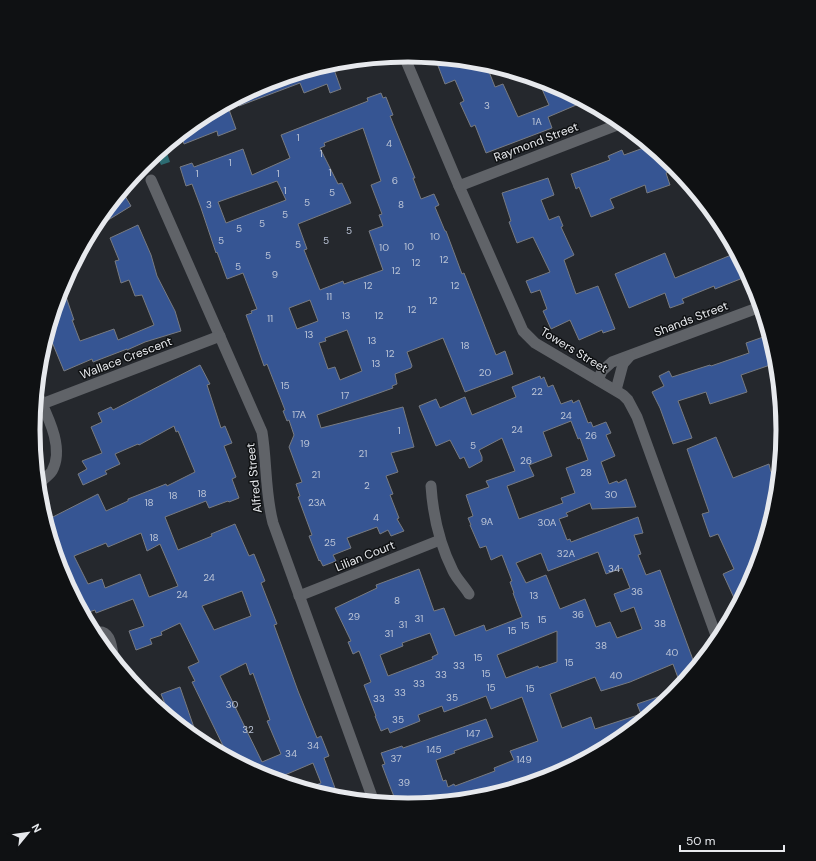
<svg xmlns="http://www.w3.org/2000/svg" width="816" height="861" viewBox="0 0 816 861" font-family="'DM Sans',sans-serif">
	<rect width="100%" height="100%" fill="#25282d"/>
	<!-- water -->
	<polygon fill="#2c6b72" points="165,147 170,162 161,165 156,154"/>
	<!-- building -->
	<g fill="#365593" stroke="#787b81" fill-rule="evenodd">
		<polygon points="435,58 486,64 495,87 503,84 518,117 549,105 538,80 552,84 570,94 571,96 573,95 579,99 581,103 548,117 552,128 486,153 475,125 471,127 460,103 464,101 455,80 445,84"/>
		<polygon points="332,64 341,89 330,93 327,84 304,93 300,83 239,106 236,99 265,84"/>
		<path d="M381,93L383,98L386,97L393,115L390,116L415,178H413L421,199L434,194L439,205L435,207L445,231H446L462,274L464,273L496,355L505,351L513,374L465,392L443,338L407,352L412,366L411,368L395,374L397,384L392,386L393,388L317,415L321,428L403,407L414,447L391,453L398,472L386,476L393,494L390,495L399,518L397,519L404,531L391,536L388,530L380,534L377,527L347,538L351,548L333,555L336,561L323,566L320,560L319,561L309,536L312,535L298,497L300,496L296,484L302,482L289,447L294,435L289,420L287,421L283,411L285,410L267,364L264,366L246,315L252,313L251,311L257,309L243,273L227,279L217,252L216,253L201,208L192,184L186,186L180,167L192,163L194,167L243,149L252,175L290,158L281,135L368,101L367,98ZM363,128L381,181L371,185L382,214L379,215L383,226L369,231L383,270L344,284L343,281L320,290L304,250L307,249L298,224L351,203L342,183L338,184L320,148L325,146L324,143ZM277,181L286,200L226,223L218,202ZM310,300L318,321L297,329L289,308ZM347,330L362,371L340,380L335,367L328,369L319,343L326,341L325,338Z"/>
		<polygon points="227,104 236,129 218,136 217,131 184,144 181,134 200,119"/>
		<polygon points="649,146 676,169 666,173 670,185 647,193 645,185 610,199 614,208 591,217 579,187 576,189 571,174 610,160 608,156 622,150 624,155"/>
		<polygon points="548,178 554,195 541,200 549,220 559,216 563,226 561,227 574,255 564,260 576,294 598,286 615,329 603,333 602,330 579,340 570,320 551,329 543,311 547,309 540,290 531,293 526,281 550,272 533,237 517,243 509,222 511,221 502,193"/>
		<polygon points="122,191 131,206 92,230 96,222"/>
		<polygon points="138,225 151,255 157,276 175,311 181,331 145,342 127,350 127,349 93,362 92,359 64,371 52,342 44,345 62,285 74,320 72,320 80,341 114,329 118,340 154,325 142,295 135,296 129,280 121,283 115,261 119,260 110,238"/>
		<polygon points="665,253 675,278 736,253 748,276 715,289 714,286 682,299 684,303 670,308 665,293 629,308 615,274"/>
		<polygon points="769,335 776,363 741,375 747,392 710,404 706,392 678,401 692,438 673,444 660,408 652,392 664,386 659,376 669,371 672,377 710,365 711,366 749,353 746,343"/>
		<path d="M200,365L210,384L207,385L221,428L225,426L232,443L224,446L236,477L232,479L239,498L229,502L228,501L209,508L206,501L165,517L178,550L212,536L211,534L235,524L249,556L254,554L265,581L261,583L277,624L274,625L298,691L317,738L321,736L329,756L324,758L339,799L305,789L321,783L313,763L273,780L264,777L229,758L192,682L195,681L188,667L199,662L180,623L161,632L162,635L150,639L152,644L136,650L129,631L144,626L133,599L96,613L95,610L83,614L61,574L45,521L98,494L106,511L128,501V499L166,484L167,486L195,472L178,431L176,432L174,426L139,445L138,444L115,454L120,464L105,471L107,474L83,485L78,474L87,469L82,461L102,453L91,427L102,422L98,413L111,407L113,410ZM141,533L147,551L160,544L178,586L149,597L140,574L105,588L102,579L88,584L74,556L106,543L108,547ZM242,591L251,616L214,630L202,606ZM246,663L250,675L253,673L270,720L267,721L281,754L262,762L220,676Z"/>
		<path d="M540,376L541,379L544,377L548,387L553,385L561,404L572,400L573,403L579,400L588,423L591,422L593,427L606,422L611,433L606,435L615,456L601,462L609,484L617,481L618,483L626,479L636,507L592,509L590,503L566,513L568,516L559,519L567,540L570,539L571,542L638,517L643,533L634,535L641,554L638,555L646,575L660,570L696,668L681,686L673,664L630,682L601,691L595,677L550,694L562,728L591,717L595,729L641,714L637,704L678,690L673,696L616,742L551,777L495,794L493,788L469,798L470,799L408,806L400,805L397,798L395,799L391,789L382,765L385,764L381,753L402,746L403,748L486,719L493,737L454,751L455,753L436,760L443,781L446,780L448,787L454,784L455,786L495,771L494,768L514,760L510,751L538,741L522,697L491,709L486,696L444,712L442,706L418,715L420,721L390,733L388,728L381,731L375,716H376L364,685L371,682L359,651L353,654L348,642L351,641L335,608L377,588L376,585L419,569L434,611L444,608L455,636L484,625L486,631L522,617L513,593H514L510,582L512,581L502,555L491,560L486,546L480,548L470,525H471L468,518L473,516L466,495L489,487L486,481L515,471L502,438L479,450L482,457V461L469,468L464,457L460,459L450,440L436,446L419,406L436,399L440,408L465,397L472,415L516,397L512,387ZM571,421L578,439L580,438L588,460L566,468L575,493L561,498L563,503L519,519L507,486L534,476L529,465L552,456L543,432ZM598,552L606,574L622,568L630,588L614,594L621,612L634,607L642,629L617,638L610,622L596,627L585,599L560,609L546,575L526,583L516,563L541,553L548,571ZM557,631V662L539,668L538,666L506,678L497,655ZM430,633L438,654L432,657L433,659L388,676L380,655L403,646L402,643Z"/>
		<polygon points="716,437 733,478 769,464 771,472 779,468 776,504 774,508 766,511 771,521 754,574 743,596 735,600 723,574 734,569 718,534 710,537 702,514 709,512 687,449"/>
		<polygon points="180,687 199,742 171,719 161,694"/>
	</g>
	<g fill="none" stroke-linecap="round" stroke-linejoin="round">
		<!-- service -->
		<path stroke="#606368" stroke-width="7" d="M92,631C114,624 114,649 116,663"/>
		<!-- minor -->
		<g stroke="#606368" stroke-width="11">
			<polyline points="404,56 459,186 523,331 535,343 623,395 628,400 637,417 718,641"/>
			<path d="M151,180L262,432C267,463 265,493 273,523L374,802"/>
			<polyline points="459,186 622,123"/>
			<polyline points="598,380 602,371 612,362 760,307"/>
			<polyline points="616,390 623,364 630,356"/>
			<path d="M37,393C47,415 65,448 52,471C49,476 42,480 38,484"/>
			<polyline points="42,404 220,336"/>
			<path d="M431,486C433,516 439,543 453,571C457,579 464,586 469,594"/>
			<polyline points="299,596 440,540"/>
		</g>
	</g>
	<g text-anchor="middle" stroke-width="3" stroke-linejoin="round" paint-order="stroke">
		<!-- number labels -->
		<g font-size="10" fill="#bbc4d6">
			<text x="487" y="109">3</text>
			<text x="537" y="125">1A</text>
			<text x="298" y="141">1</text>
			<text x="389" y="147">4</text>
			<text x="321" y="157">1</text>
			<text x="230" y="166">1</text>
			<text x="330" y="176">1</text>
			<text x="197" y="177">1</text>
			<text x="278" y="177">1</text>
			<text x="395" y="184">6</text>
			<text x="285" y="194">1</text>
			<text x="332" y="196">5</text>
			<text x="307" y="206">5</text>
			<text x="209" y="208">3</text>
			<text x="401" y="208">8</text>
			<text x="285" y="218">5</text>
			<text x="262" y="227">5</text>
			<text x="239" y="232">5</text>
			<text x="349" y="234">5</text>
			<text x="435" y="240">10</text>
			<text x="221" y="244">5</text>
			<text x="326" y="244">5</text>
			<text x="298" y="248">5</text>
			<text x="409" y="250">10</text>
			<text x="384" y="251">10</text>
			<text x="268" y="259">5</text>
			<text x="444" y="263">12</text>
			<text x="416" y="266">12</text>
			<text x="238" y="270">5</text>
			<text x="396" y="274">12</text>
			<text x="275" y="278">9</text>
			<text x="368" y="289">12</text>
			<text x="455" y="289">12</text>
			<text x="329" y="300">11</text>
			<text x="433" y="304">12</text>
			<text x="412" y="313">12</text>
			<text x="346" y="319">13</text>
			<text x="379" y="319">12</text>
			<text x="270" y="322">11</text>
			<text x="309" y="338">13</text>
			<text x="372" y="344">13</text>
			<text x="465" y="349">18</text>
			<text x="390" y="357">12</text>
			<text x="376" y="367">13</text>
			<text x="485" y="376">20</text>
			<text x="285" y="389">15</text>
			<text x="537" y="395">22</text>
			<text x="345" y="399">17</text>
			<text x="299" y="418">17A</text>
			<text x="566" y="419">24</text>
			<text x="517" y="433">24</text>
			<text x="399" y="434">1</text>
			<text x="591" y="439">26</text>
			<text x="305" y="447">19</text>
			<text x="473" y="449">5</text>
			<text x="363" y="457">21</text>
			<text x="526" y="464">26</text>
			<text x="586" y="476">28</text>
			<text x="316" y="478">21</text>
			<text x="367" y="489">2</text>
			<text x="202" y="497">18</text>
			<text x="611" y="498">30</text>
			<text x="173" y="499">18</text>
			<text x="149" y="506">18</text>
			<text x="317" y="506">23A</text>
			<text x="376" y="521">4</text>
			<text x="487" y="525">9A</text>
			<text x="547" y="526">30A</text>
			<text x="154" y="541">18</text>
			<text x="330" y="546">25</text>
			<text x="566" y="557">32A</text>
			<text x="614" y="572">34</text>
			<text x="209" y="581">24</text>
			<text x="637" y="595">36</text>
			<text x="182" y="598">24</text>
			<text x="534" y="599">13</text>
			<text x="397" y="604">8</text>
			<text x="578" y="618">36</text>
			<text x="354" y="620">29</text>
			<text x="419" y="622">31</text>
			<text x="542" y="623">15</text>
			<text x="660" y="627">38</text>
			<text x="403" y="628">31</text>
			<text x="525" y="629">15</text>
			<text x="512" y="634">15</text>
			<text x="389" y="637">31</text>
			<text x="601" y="649">38</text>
			<text x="672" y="656">40</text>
			<text x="478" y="661">15</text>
			<text x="569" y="666">15</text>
			<text x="459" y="669">33</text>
			<text x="486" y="677">15</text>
			<text x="441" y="678">33</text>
			<text x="616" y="679">40</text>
			<text x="419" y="687">33</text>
			<text x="491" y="691">15</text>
			<text x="530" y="692">15</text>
			<text x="400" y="696">33</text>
			<text x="452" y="701">35</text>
			<text x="379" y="702">33</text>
			<text x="232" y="708">30</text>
			<text x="398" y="723">35</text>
			<text x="248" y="733">32</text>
			<text x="473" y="737">147</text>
			<text x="313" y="749">34</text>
			<text x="434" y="753">145</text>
			<text x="291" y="757">34</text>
			<text x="396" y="762">37</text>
			<text x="524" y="763">149</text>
			<text x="404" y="786">39</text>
		</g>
		<!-- street labels -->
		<g font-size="12" fill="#e7e9ed" stroke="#0f1113">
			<text transform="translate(536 142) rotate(-21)" y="4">Raymond Street</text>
			<text transform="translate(691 319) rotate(-21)" y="4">Shands Street</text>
			<text transform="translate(574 350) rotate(31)" y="4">Towers Street</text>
			<text transform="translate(126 358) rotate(-21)" y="4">Wallace Crescent</text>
			<text transform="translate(254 478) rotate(-96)" y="4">Alfred Street</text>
			<text transform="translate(365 556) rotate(-22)" y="4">Lilian Court</text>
		</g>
	</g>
	<!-- crop -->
	<path d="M0 0H816V861H0ZM40 430a368 368 0 1 1 736 0a368 368 0 1 1-736 0Z" fill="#0f1113" fill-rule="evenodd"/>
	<path fill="none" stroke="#e7e9ed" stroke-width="5" d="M40 430a368 368 0 1 1 736 0a368 368 0 1 1-736 0Z"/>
	<!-- north arrow -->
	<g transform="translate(28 833) rotate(61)" stroke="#0f1113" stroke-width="3" paint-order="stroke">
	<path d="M0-3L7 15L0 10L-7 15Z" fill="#e7e9ed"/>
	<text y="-6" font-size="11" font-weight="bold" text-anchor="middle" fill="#e7e9ed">N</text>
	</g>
	<!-- scale -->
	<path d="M680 845v6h104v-6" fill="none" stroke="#e7e9ed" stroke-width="2"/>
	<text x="686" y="845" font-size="12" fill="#e7e9ed" stroke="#0f1113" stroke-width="3" paint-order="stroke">50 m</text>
</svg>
